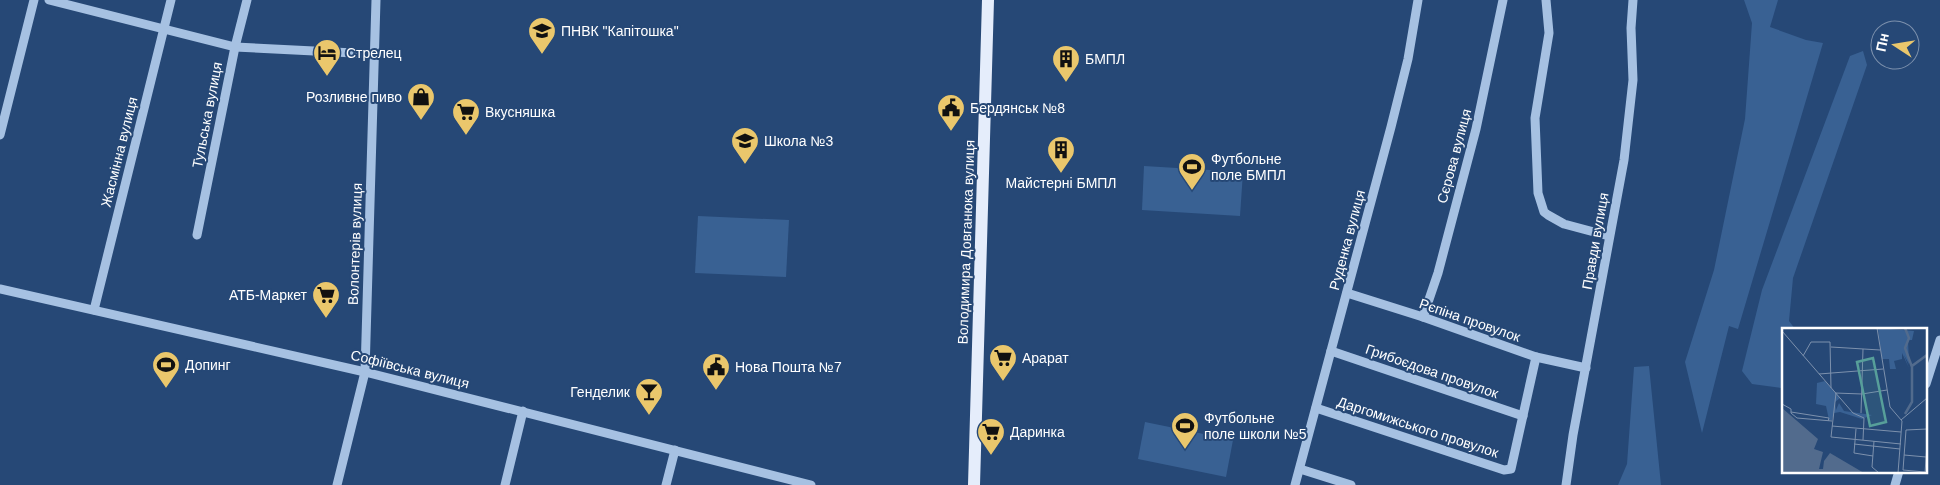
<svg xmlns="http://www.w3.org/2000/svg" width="1940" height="485" viewBox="0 0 1940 485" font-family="Helvetica,sans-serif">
	<rect width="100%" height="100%" fill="#264876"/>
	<!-- green -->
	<g fill="#396193">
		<polygon points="1744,0 1778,0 1770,27 1806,40 1823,43 1738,329 1729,326 1702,433 1685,362 1714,270 1745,119 1752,23"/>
		<polygon points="1863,51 1867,65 1793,278 1789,321 1795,329 1784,329 1784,386 1781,388 1752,384 1742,371 1762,290 1850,56"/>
		<polygon points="1144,166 1243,172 1240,216 1142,210"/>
		<polygon points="698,216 789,220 786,277 695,273"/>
		<polygon points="1649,366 1661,485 1618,485 1627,464 1634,367"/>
		<polygon points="1145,422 1233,440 1226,477 1138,459"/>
	</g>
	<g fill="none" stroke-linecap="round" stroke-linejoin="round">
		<!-- minor -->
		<g stroke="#a6c1e2" stroke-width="9">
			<polyline points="49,0 235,47 374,54"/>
			<polyline points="1546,0 1549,33 1535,118 1538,193 1544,212 1548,215 1564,224 1609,236"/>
			<polyline points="0,135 34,0"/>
			<polyline points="197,235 235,47 247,0"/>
			<polyline points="0,289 365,372 811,485"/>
			<polyline points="1347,293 1423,317 1536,357 1586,368"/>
			<polyline points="94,310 171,0"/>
			<polyline points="1423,317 1438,273 1476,129 1503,0"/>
			<polyline points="1331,351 1523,416"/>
			<polyline points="1926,384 1940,340"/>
			<polyline points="1316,408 1504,470 1511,469 1536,357"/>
			<polyline points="1300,469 1351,485"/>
			<polyline points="337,485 365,372 376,0"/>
			<polyline points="505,485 523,411"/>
			<polyline points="666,485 675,450"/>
			<polyline points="1295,485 1391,127 1408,59 1418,0"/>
			<polyline points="1566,485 1573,435 1624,160 1633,80 1631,28 1633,0"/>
			<polyline points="1895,485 1899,471"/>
		</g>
		<!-- major -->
		<polyline stroke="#e5edfb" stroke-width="12" points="974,485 988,0"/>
	</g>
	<!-- icons -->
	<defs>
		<symbol id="school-pin" viewBox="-11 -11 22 30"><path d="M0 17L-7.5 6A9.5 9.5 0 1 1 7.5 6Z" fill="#eac76c" stroke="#264876"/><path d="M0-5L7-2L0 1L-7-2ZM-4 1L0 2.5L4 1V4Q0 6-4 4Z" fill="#111"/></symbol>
		<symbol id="hotel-pin" viewBox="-11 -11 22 30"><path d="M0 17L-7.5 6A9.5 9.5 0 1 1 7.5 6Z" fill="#eac76c" stroke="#264876"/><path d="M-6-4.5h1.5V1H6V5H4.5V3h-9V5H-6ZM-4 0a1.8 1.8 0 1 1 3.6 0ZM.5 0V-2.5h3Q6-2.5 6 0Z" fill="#111"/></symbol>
		<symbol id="building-pin" viewBox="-11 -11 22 30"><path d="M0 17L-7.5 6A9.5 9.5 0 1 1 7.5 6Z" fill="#eac76c" stroke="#264876"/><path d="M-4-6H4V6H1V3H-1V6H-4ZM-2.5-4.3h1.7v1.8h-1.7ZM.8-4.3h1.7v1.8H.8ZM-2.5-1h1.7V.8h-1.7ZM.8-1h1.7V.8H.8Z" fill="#111"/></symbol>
		<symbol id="shop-pin" viewBox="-11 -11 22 30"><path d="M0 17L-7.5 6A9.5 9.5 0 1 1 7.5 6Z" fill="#eac76c" stroke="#264876"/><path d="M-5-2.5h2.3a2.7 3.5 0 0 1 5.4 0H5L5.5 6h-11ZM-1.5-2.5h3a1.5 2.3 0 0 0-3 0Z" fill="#111"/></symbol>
		<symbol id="civic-pin" viewBox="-11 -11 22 30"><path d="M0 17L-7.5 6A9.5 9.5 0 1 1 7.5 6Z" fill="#eac76c" stroke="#264876"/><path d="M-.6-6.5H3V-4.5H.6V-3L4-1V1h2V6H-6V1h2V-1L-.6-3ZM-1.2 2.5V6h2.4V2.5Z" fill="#111"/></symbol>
		<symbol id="supermarket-pin" viewBox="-11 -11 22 30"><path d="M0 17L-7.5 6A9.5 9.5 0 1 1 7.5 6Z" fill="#eac76c" stroke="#264876"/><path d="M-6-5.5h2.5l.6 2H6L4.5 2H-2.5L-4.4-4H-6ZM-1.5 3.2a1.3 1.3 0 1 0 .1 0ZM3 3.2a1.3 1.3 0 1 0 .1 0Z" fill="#111"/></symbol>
		<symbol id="stadium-pin" viewBox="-11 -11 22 30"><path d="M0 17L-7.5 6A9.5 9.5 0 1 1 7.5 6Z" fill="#eac76c" stroke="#264876"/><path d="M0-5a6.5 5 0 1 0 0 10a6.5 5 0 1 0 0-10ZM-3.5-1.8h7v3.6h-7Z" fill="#111"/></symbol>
		<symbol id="bar-pin" viewBox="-11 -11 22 30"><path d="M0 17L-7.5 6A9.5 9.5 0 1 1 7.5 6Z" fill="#eac76c" stroke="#264876"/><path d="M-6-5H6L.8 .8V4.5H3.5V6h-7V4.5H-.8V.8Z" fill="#111"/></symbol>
	</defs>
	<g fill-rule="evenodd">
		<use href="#school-pin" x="526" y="15" width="32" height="43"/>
		<use href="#hotel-pin" x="311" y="37" width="32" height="43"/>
		<use href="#building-pin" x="1050" y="43" width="32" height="43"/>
		<use href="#shop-pin" x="405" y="81" width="32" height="43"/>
		<use href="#civic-pin" x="935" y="92" width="32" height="43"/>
		<use href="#supermarket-pin" x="450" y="96" width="32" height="43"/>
		<use href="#school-pin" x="729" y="125" width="32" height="43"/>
		<use href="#building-pin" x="1045" y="134" width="32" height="43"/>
		<use href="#stadium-pin" x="1176" y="151" width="32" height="43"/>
		<use href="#supermarket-pin" x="310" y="279" width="32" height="43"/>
		<use href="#supermarket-pin" x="987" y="342" width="32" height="43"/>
		<use href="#stadium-pin" x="150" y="349" width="32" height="43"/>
		<use href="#civic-pin" x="700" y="351" width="32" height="43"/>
		<use href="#bar-pin" x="633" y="376" width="32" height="43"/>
		<use href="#stadium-pin" x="1169" y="410" width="32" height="43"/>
		<use href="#supermarket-pin" x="975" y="416" width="32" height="43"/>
	</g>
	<g text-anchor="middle" stroke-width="4" stroke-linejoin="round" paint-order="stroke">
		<!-- poi labels -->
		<g font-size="14" fill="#fff" stroke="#264876" text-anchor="start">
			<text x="561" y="36">ПНВК "Капітошка"</text>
			<text x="346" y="58">Стрелец</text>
			<text x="1085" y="64">БМПЛ</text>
			<text x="402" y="102" text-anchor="end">Розливне пиво</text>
			<text x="970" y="113">Бердянськ №8</text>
			<text x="485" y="117">Вкусняшка</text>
			<text x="764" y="146">Школа №3</text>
			<text x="1211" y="164">Футбольне<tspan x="1211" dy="16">поле БМПЛ</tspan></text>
			<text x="1061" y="188" text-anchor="middle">Майстерні БМПЛ</text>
			<text x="307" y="300" text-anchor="end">АТБ-Маркет</text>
			<text x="1022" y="363">Арарат</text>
			<text x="185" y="370">Допинг</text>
			<text x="735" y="372">Нова Пошта №7</text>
			<text x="630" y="397" text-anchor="end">Генделик</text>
			<text x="1204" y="423">Футбольне<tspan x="1204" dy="16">поле школи №5</tspan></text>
			<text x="1010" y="437">Даринка</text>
		</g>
		<!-- street labels -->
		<g font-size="14" fill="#fff" stroke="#264876">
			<text transform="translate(207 115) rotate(-79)" y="5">Тульська вулиця</text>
			<text transform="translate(119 152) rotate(-76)" y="5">Жасмінна вулиця</text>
			<text transform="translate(1454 156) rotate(-75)" y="5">Сєрова вулиця</text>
			<text transform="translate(1347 240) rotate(-75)" y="5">Руденка вулиця</text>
			<text transform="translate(1595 241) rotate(-80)" y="5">Правди вулиця</text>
			<text transform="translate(966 242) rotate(-88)" y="5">Володимира Довганюка вулиця</text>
			<text transform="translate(355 244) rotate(-88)" y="5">Волонтерів вулиця</text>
			<text transform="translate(1470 320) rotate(19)" y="5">Рєпіна провулок</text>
			<text transform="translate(410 369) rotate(14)" y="5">Софіївська вулиця</text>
			<text transform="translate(1432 371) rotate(19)" y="5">Грибоєдова провулок</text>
			<text transform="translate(1418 427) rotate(18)" y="5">Даргомижського провулок</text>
		</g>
	</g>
	<!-- overview -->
	<g transform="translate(1782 328)">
		<rect width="145" height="145" fill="#264876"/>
		<path d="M96,0L132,3L130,12H126L127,36L122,27L127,40L120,25V31L112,33L114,41H108L107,31H100ZM43,53L58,70L53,74L54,82L57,75L62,83L90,87L80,91L58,84L52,85L50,92H47L44,78L34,76L35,55Z" fill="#396193"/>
		<path d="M0,80L36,111L32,121L41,124L37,141H41L42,133L48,125L82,145H0Z" fill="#526b8d"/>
		<path fill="none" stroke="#526b8d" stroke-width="2.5" d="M123,0L127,10L123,20L130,39M123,86L130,74V38L145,27"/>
		<path fill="none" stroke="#7d91ad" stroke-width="1" d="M95,0L108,79L120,93L116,145M0,3L71,85L82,90M49,19L98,22M21,28L29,14H48L49,60M37,46L101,41M53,65L80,66L105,62M54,65L49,109L119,116M0,76L9,81V85L15,90L50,93M9,84L47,90L46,93M79,85L81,21M119,92L145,70M50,98L119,104M74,101L72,125L91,128M81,112L82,90M92,113L90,139L97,145M72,116L118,121M122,127L144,129M143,144L121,142L124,102L145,101M143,145L145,116"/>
		<path fill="#579f9a" fill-opacity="0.15" stroke="#579f9a" stroke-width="2.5" d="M91,30L104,94L88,98L75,34Z"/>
		<rect width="145" height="145" fill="none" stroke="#fff" stroke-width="2.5"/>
	</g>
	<!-- north arrow -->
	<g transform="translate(1895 45) rotate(282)"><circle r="24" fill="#264876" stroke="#7d91ad"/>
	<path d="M0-4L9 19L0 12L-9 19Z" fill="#eac76c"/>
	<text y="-8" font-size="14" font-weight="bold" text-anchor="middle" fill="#ffffff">Пн</text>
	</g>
</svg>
